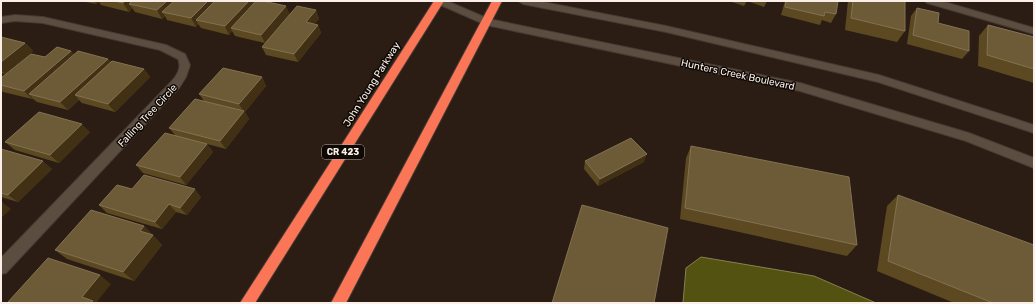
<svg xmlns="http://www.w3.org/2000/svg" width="1035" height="304" viewBox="0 0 1035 304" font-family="Rubik,sans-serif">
	<rect width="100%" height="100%" fill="#2b1d13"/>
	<!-- water -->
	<polygon fill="#545210" stroke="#868151" points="701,257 814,276 876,303 683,303 686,268"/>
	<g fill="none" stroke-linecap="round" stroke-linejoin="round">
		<defs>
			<g id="minor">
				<polygon points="434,1 447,1 489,19 800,83 969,133 1034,158 1034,168 966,141 800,91 486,25 436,3"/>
				<polygon points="518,1 538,1 666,26 879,75 1034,125 1034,133 878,82 666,32 523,4"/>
				<polygon points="925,1 941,1 1034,28 1034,34 927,3"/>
				<path d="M15,15L43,17L166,45L185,54L190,65L186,77L179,88L6,273L1,274V258L171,82C177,75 182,68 178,59L160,50L43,23L15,21L1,23V17Z"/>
			</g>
			<g id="highway">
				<polygon points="434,1 444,1 255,303 240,303"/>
				<polygon points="492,1 502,1 346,303 331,303"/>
			</g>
		</defs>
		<!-- minor casing -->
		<use href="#minor" stroke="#463a34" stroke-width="2"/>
		<!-- highway casing -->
		<use href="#highway" stroke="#463a34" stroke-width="2"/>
		<!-- minor -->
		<use href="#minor" fill="#5c4d41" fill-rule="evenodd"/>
		<!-- highway -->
		<use href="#highway" fill="#fa7657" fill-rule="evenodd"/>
	</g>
	<!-- wall -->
	<g fill="#5c4922">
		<polygon points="81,1 253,1 254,3 290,14 265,43 235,36 232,31 229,35 201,28 198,24 196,27 167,20 165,16 162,19 135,12 132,8 129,12 101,5 99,2 96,4"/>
		<polygon points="729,1 767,1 764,7 747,1 744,6"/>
		<polygon points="785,1 838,1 836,14 831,23 822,20 820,25 781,15"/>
		<polygon points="848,1 905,1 905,31 897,42 845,30"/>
		<polygon points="917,8 938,23 969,51 962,59 907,44 911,16"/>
		<polygon points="316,10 319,19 314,24 318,25 321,33 298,62 266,55 262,47"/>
		<polygon points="988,25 1034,37 1034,83 978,66 979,36"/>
		<polygon points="1,37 25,43 33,51 5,74 1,73"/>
		<polygon points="71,51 74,55 108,59 111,62 144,69 150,77 115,112 82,103 79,100 68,110 37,102 33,99 32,99 3,92 1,90 1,78 45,57"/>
		<polygon points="262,77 266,86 245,112 249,119 226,149 207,144 213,152 186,185 143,173 136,165 175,135 169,128 204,101 199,94"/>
		<polygon points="90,132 59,163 15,150 5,142"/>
		<polygon points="691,146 857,245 847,256 680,219 686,158"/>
		<polygon points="1,149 52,169 18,202 1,197"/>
		<polygon points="585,161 644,162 598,186 584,169"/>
		<polygon points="132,189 201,197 187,215 176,212 162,229 107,213 99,205"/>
		<polygon points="898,195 1034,303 954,303 877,271 887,206"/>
		<polygon points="144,226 162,245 134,281 67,259 55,250"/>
	</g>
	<!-- shaded-wall -->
	<g fill="#413013">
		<polygon points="94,1 98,1 99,2 96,4"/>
		<polygon points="125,1 141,1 129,4 132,8 129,12 123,3"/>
		<polygon points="167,1 181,1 162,12 165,16 162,19 157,10"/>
		<polygon points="208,1 221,1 196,20 198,24 196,27 191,18"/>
		<polygon points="249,1 253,1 255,7 231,28 232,31 229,35 225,26"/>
		<polygon points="286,6 290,14 265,43 261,35"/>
		<polygon points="316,10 319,19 309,31 306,22"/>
		<polygon points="318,25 321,33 298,62 294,54"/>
		<polygon points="25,43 33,51 5,74 1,70 1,62"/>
		<polygon points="71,51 78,59 29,94 33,99 32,99 24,91"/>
		<polygon points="108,59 114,67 75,95 79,100 68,110 60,102"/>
		<polygon points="144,69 150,77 115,112 108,104"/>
		<polygon points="262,77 266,86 245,112 249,119 226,149 220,141 244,112 239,104"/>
		<polygon points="82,124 90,132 59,163 50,155"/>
		<polygon points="207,144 213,152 186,185 180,177"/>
		<polygon points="647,154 644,162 598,186 600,179"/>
		<polygon points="43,161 52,169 18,202 8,195"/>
		<polygon points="195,189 201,197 187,215 180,208"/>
		<polygon points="1,201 11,209 1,218"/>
		<polygon points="169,204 176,212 162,229 155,222"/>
		<polygon points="144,226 162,245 134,281 123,272 140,231"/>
		<polygon points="100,275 111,284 96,303 90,303 82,297"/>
	</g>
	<!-- building -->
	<g fill="#6d5b37" stroke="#837253">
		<polygon points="114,1 125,1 123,3"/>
		<polygon points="132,1 167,1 157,10 129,4"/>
		<polygon points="174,1 208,1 191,18 162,12"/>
		<polygon points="215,1 249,1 225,26 196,20"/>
		<polygon points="256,1 263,1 286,6 261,35 231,28"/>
		<polygon points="786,1 838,1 836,14 825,12 824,16 785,7"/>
		<polygon points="853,1 905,1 905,31 851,18"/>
		<polygon points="297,6 316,10 306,22 318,25 294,54 262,47"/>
		<polygon points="917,8 939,13 938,23 969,31 969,51 913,35"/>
		<polygon points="988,25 1034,37 1034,69 987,55"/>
		<polygon points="1,37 25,43 1,62"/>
		<polygon points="57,47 71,51 24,91 1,85 1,78 31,54 45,57"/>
		<polygon points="78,51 108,59 60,102 29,94"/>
		<polygon points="112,61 144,69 108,104 75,95"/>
		<polygon points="223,68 262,77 239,104 199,94"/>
		<polygon points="195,99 244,111 220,141 169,128"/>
		<polygon points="39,112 82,124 50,155 5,142"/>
		<polygon points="165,133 207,144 180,177 136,165"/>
		<polygon points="631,138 647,154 600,179 585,161"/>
		<polygon points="691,146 849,177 857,245 685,208"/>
		<polygon points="1,149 43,161 8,195 1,193"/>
		<polygon points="144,175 195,189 180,208 169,204 155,222 99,205 117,185 132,189"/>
		<polygon points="898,195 1034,245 1034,303 993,303 888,261"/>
		<polygon points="582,205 668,228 654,303 552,303"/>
		<polygon points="91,210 144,226 140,231 153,235 123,272 55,250"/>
		<polygon points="48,258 100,275 82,297 93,301 91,303 9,303 8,302"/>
	</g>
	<g text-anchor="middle" stroke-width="3" stroke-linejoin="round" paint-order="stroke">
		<!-- shield labels -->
		<rect fill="#0f0905" stroke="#b4aba5" stroke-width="1" x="322" y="145" width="42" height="14" rx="3"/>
		<g font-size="9" font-weight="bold" fill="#faf0e9">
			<text x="343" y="155">CR 423</text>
		</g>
		<!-- street labels -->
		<g font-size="10" fill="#faf0e9" stroke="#0f0905">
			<text transform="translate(738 74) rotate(12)" y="4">Hunters Creek Boulevard</text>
			<text transform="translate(371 84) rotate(-58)" y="4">John Young Parkway</text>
			<text transform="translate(147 115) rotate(-47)" y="4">Falling Tree Circle</text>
		</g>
	</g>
	<!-- border -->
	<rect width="1035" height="304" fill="none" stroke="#faf0e9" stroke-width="4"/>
</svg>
